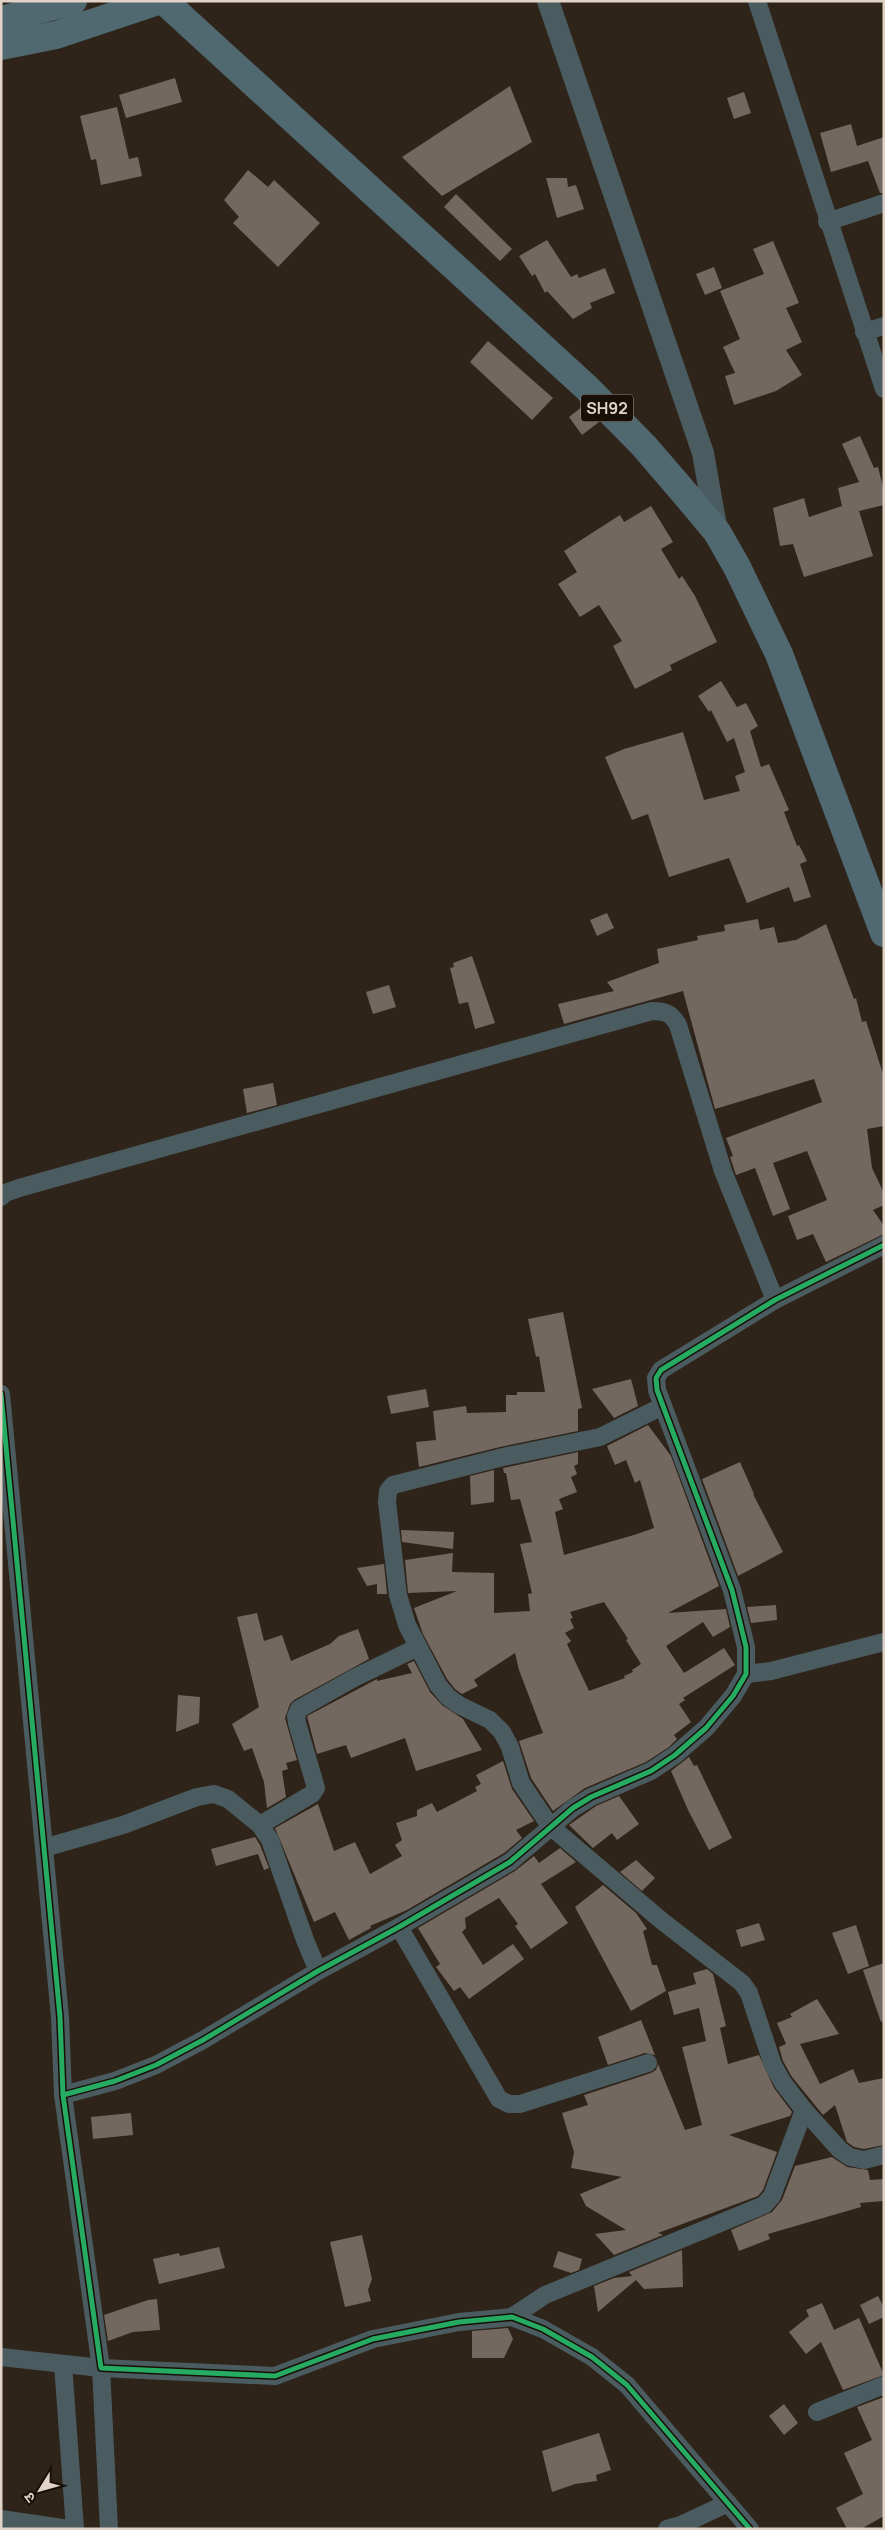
<svg xmlns="http://www.w3.org/2000/svg" width="885" height="2530" viewBox="0 0 885 2530" font-family="Manrope,'Noto Sans Devanagari',sans-serif">
	<rect width="100%" height="100%" fill="#2f2419"/>
	<!-- building -->
	<g fill="#72685f" fill-rule="evenodd">
		<polygon points="175,78 182,102 126,118 119,95"/>
		<polygon points="510,86 532,142 442,196 402,157"/>
		<polygon points="744,92 751,113 734,119 727,98"/>
		<polygon points="117,107 129,159 138,157 142,176 101,185 96,159 91,160 80,116"/>
		<polygon points="851,124 857,146 884,137 884,193 880,193 868,161 831,172 820,133"/>
		<polygon points="248,170 268,187 274,180 320,223 278,267 233,223 239,217 224,200"/>
		<polygon points="546,178 567,178 568,187 576,185 584,209 557,218"/>
		<polygon points="456,194 512,249 500,261 444,207"/>
		<polygon points="547,240 571,277 577,274 579,278 605,268 615,293 590,303 592,308 573,319 547,291 545,293 535,274 532,276 519,256"/>
		<polygon points="773,241 799,303 786,308 802,342 786,350 802,375 776,391 734,405 725,376 735,373 723,347 740,339 720,291 764,274 753,249"/>
		<polygon points="714,267 722,288 705,295 696,274"/>
		<polygon points="488,341 553,398 532,420 470,362"/>
		<polygon points="583,406 599,422 582,435 569,417"/>
		<polygon points="860,436 874,468 878,467 884,491 884,505 859,511 873,556 804,577 793,544 780,546 773,508 804,498 809,517 842,506 838,488 859,482 842,444"/>
		<polygon points="651,506 673,542 661,549 679,579 682,576 695,596 717,642 670,665 672,670 635,689 613,646 622,641 599,605 580,617 558,584 577,572 564,551 620,515 624,522"/>
		<polygon points="721,681 737,707 746,703 758,726 750,731 761,767 769,764 789,810 784,812 797,846 799,845 807,861 800,864 811,897 794,902 789,887 747,903 729,858 669,877 648,814 632,820 605,757 624,749 683,732 704,800 740,791 735,776 745,772 734,738 727,742 711,710 709,712 698,696"/>
		<polygon points="607,913 614,928 597,936 590,920"/>
		<polygon points="758,919 760,930 774,927 778,943 796,940 826,924 854,999 856,998 862,1022 866,1021 884,1077 884,1126 867,1129 872,1168 884,1193 884,1205 873,1210 884,1226 884,1234 826,1262 813,1234 797,1240 788,1216 827,1200 807,1151 773,1163 790,1209 773,1216 755,1168 736,1175 730,1157 733,1156 726,1138 822,1102 814,1079 715,1109 683,991 564,1024 558,1004 614,991 607,982 659,963 657,949 698,940 697,936 725,931 724,925"/>
		<polygon points="472,956 495,1023 475,1029 468,1002 459,1004 450,968 454,967 453,963"/>
		<polygon points="389,985 396,1007 373,1014 366,992"/>
		<polygon points="273,1083 277,1105 247,1113 243,1089"/>
		<polygon points="563,1312 582,1408 578,1409 578,1431 500,1447 419,1467 416,1442 436,1440 433,1411 466,1406 467,1413 506,1412 506,1395 517,1395 517,1392 545,1392 539,1356 536,1357 528,1319"/>
		<polygon points="631,1379 638,1406 614,1418 592,1389"/>
		<polygon points="426,1389 429,1407 391,1414 387,1396"/>
		<path d="M648,1425L671,1456L719,1586L668,1613L726,1609L730,1627L713,1637L703,1622L666,1646L684,1673L724,1648L735,1665L683,1698L685,1700L679,1704L691,1722L674,1735L677,1739L669,1747L646,1762L585,1788L553,1811L531,1778L519,1741L543,1733L519,1670L515,1653L474,1680L478,1686L462,1694L455,1689L447,1679L423,1634L414,1608L457,1591L408,1593L405,1560L453,1553L452,1572L494,1573V1613L530,1611L528,1594L532,1593L520,1544L532,1542L520,1499L511,1500L506,1473H504L503,1468L578,1452V1464L574,1466L577,1474L571,1477L577,1492L559,1499L563,1509L555,1512L564,1555L634,1535L654,1528L640,1480L635,1483L626,1460L615,1465L607,1446ZM604,1602L628,1639L626,1640L641,1664L632,1670L633,1672L624,1676L625,1678L589,1691L567,1644L571,1641L565,1633L574,1628L570,1619L573,1618L570,1612Z"/>
		<polygon points="740,1462 754,1494 753,1494 783,1552 738,1576 702,1479"/>
		<polygon points="494,1470 494,1502 471,1505 470,1476"/>
		<polygon points="401,1530 454,1532 453,1549 402,1542"/>
		<polygon points="384,1564 387,1594 377,1594 377,1584 367,1586 357,1568"/>
		<polygon points="776,1605 777,1620 751,1623 747,1607"/>
		<polygon points="257,1613 264,1641 282,1635 291,1661 330,1644 339,1636 358,1629 369,1659 294,1700 290,1704 285,1718 297,1760 286,1763 288,1769 282,1771 286,1797 267,1808 264,1782 252,1748 244,1751 232,1724 259,1707 237,1617"/>
		<polygon points="414,1661 430,1692 442,1705 463,1719 482,1750 416,1771 405,1738 351,1758 346,1745 317,1754 307,1716 377,1679 377,1681 412,1673 407,1664"/>
		<polygon points="178,1695 200,1697 199,1723 176,1732"/>
		<polygon points="689,1757 694,1766 697,1765 732,1838 709,1850 689,1812 671,1771"/>
		<polygon points="503,1761 512,1789 534,1821 516,1830 522,1838 504,1853 407,1910 370,1926 371,1928 349,1940 335,1912 314,1922 275,1828 318,1804 334,1851 355,1842 370,1874 402,1856 395,1845 402,1840 396,1823 417,1816 417,1810 432,1803 437,1812 477,1791 475,1787 481,1784 476,1775"/>
		<polygon points="619,1796 639,1824 617,1840 612,1833 593,1848 569,1825 596,1806"/>
		<polygon points="255,1837 260,1845 269,1868 264,1870 258,1854 216,1866 211,1849"/>
		<polygon points="560,1848 576,1862 541,1884 568,1923 531,1949 515,1926 518,1924 499,1898 465,1918 466,1928 462,1932 483,1965 513,1944 524,1959 469,1999 460,1987 454,1991 436,1967 440,1964 418,1928 515,1871 534,1856 539,1863"/>
		<polygon points="636,1860 655,1878 642,1891 620,1872"/>
		<polygon points="603,1885 636,1913 647,1929 643,1931 652,1965 657,1965 666,1991 631,2011 575,1907"/>
		<polygon points="759,1923 765,1940 741,1947 736,1930"/>
		<polygon points="856,1925 869,1966 848,1974 832,1933"/>
		<polygon points="884,1963 884,2021 881,2022 863,1970"/>
		<polygon points="707,1969 713,1974 726,2026 720,2028 728,2064 759,2055 774,2088 792,2112 790,2116 729,2135 777,2152 763,2190 758,2196 658,2233 663,2235 614,2255 595,2234 626,2230 586,2206 580,2194 622,2177 571,2168 574,2152 562,2113 588,2105 584,2095 651,2073 656,2070 658,2064 685,2130 702,2125 682,2047 706,2041 699,2008 674,2015 668,1992 696,1984 693,1973"/>
		<polygon points="817,1999 839,2034 800,2044 820,2084 853,2069 859,2083 884,2078 884,2145 864,2149 854,2147 847,2142 835,2105 823,2115 792,2077 783,2061 779,2047 786,2044 777,2023 792,2017 790,2014"/>
		<polygon points="641,2020 655,2055 645,2053 608,2065 598,2037"/>
		<polygon points="131,2113 133,2135 93,2139 91,2117"/>
		<polygon points="832,2157 847,2167 868,2170 870,2180 884,2179 884,2201 860,2203 861,2207 768,2234 770,2239 739,2251 731,2230 772,2212 782,2200 795,2166"/>
		<polygon points="362,2235 372,2279 368,2290 371,2301 345,2307 330,2242"/>
		<polygon points="219,2247 225,2268 159,2284 153,2259 179,2253 180,2256"/>
		<polygon points="682,2250 683,2287 644,2289 636,2280 598,2312 594,2286 614,2278 632,2276 629,2272"/>
		<polygon points="558,2251 582,2259 579,2270 571,2273 553,2267"/>
		<polygon points="878,2296 884,2308 884,2317 869,2324 860,2305"/>
		<polygon points="157,2299 160,2330 133,2332 108,2341 104,2315 148,2300"/>
		<polygon points="822,2303 834,2330 859,2318 884,2375 843,2390 821,2342 806,2354 789,2332 809,2316 806,2310"/>
		<polygon points="508,2328 513,2339 504,2358 472,2358 472,2331"/>
		<polygon points="884,2397 884,2516 861,2529 847,2529 836,2508 863,2494 844,2453 872,2440 857,2407"/>
		<polygon points="784,2404 798,2423 784,2435 769,2416"/>
		<polygon points="599,2433 611,2470 596,2475 597,2481 575,2484 552,2492 542,2451"/>
	</g>
	<g fill="none" stroke-linecap="round" stroke-linejoin="round">
		<!-- minor -->
		<g stroke="#4b5c61" stroke-width="18">
			<polyline points="757,1 884,389"/>
			<polyline points="827,222 884,203"/>
			<polyline points="864,332 884,326"/>
			<path d="M1,1197L5,1193L19,1188L652,1011C665,1011 671,1013 678,1025L723,1171L775,1300"/>
			<polyline points="1,1394 60,2017 63,2095 101,2368 275,2376 373,2339 459,2322 512,2317 543,2329 592,2357 627,2385 750,2529"/>
			<polyline points="663,1406 600,1437 503,1457 393,1485 388,1491 387,1502 398,1595 407,1625 438,1685 448,1697 459,1705 490,1720 502,1732 510,1747 521,1783 550,1826 662,1921 742,1983 749,1993 773,2065 783,2083 804,2110 840,2150 850,2157 864,2160 884,2155"/>
			<polyline points="746,1674 771,1671 884,1642"/>
			<polyline points="260,1825 312,1794 316,1788 297,1723 296,1716 299,1709 354,1678 418,1647"/>
			<polyline points="44,1848 123,1825 197,1797 214,1794 228,1799 260,1825 270,1840 305,1940 318,1971"/>
			<polyline points="399,1927 499,2099 509,2104 520,2104 648,2063"/>
			<polyline points="63,2095 115,2081 156,2065 203,2040 318,1971 399,1927 510,1862 573,1808 591,1797 651,1771 675,1755 706,1728 733,1696 746,1674 746,1647 732,1590 657,1390 656,1378 661,1370 775,1300 884,1245"/>
			<polyline points="512,2317 545,2295 764,2205 772,2196 804,2110"/>
			<polyline points="1,2357 101,2368 109,2529"/>
			<polyline points="63,2364 75,2529"/>
			<polyline points="817,2412 884,2385"/>
			<polyline points="1,2519 69,2529"/>
			<polyline points="667,2529 681,2525 728,2503"/>
		</g>
		<!-- tertiary -->
		<polyline stroke="#4b5c61" stroke-width="22" points="548,1 703,453 717,532"/>
		<!-- primary -->
		<g stroke="#506870" stroke-width="28">
			<polyline points="164,1 587,388 644,446 681,489 717,532 737,567 779,654 884,933"/>
			<polyline points="1,20 73,1"/>
			<polyline points="1,46 56,35 158,1"/>
		</g>
		<defs>
			<g id="cycleway">
				<polyline points="1,1394 60,2017 63,2095 101,2368 275,2376 373,2339 459,2322 512,2317 543,2329 592,2357 627,2385 750,2529"/>
				<polyline points="63,2095 115,2081 156,2065 203,2040 318,1971 399,1927 510,1862 573,1808 591,1797 651,1771 675,1755 706,1728 733,1696 746,1674 746,1647 732,1590 657,1390 656,1378 661,1370 775,1300 884,1245"/>
			</g>
		</defs>
		<!-- cycleway casing -->
		<use href="#cycleway" stroke="#180f07" stroke-width="8"/>
		<!-- cycleway -->
		<use href="#cycleway" stroke="#26ab63" stroke-width="5"/>
	</g>
	<g text-anchor="middle" stroke-width="5" stroke-linejoin="round" paint-order="stroke">
		<!-- shield labels -->
		<rect fill="#180f07" stroke="#a5988e" stroke-width="1" x="581" y="394.5" width="52" height="27" rx="4"/>
		<g font-size="16" font-weight="bold" fill="#e1d3c8">
			<text x="607" y="414">SH92</text>
		</g>
	</g>
	<!-- border -->
	<rect width="885" height="2530" fill="none" stroke="#e1d3c8" stroke-width="5"/>
	<!-- north arrow -->
	<g transform="translate(40 2490) rotate(233)" stroke="#180f07" stroke-width="4" paint-order="stroke">
	<path d="M0-4L9 19L0 12L-9 19Z" fill="#e1d3c8"/>
	<text y="-8" font-size="14" font-weight="bold" text-anchor="middle" fill="#e1d3c8">उ</text>
	</g>
</svg>
